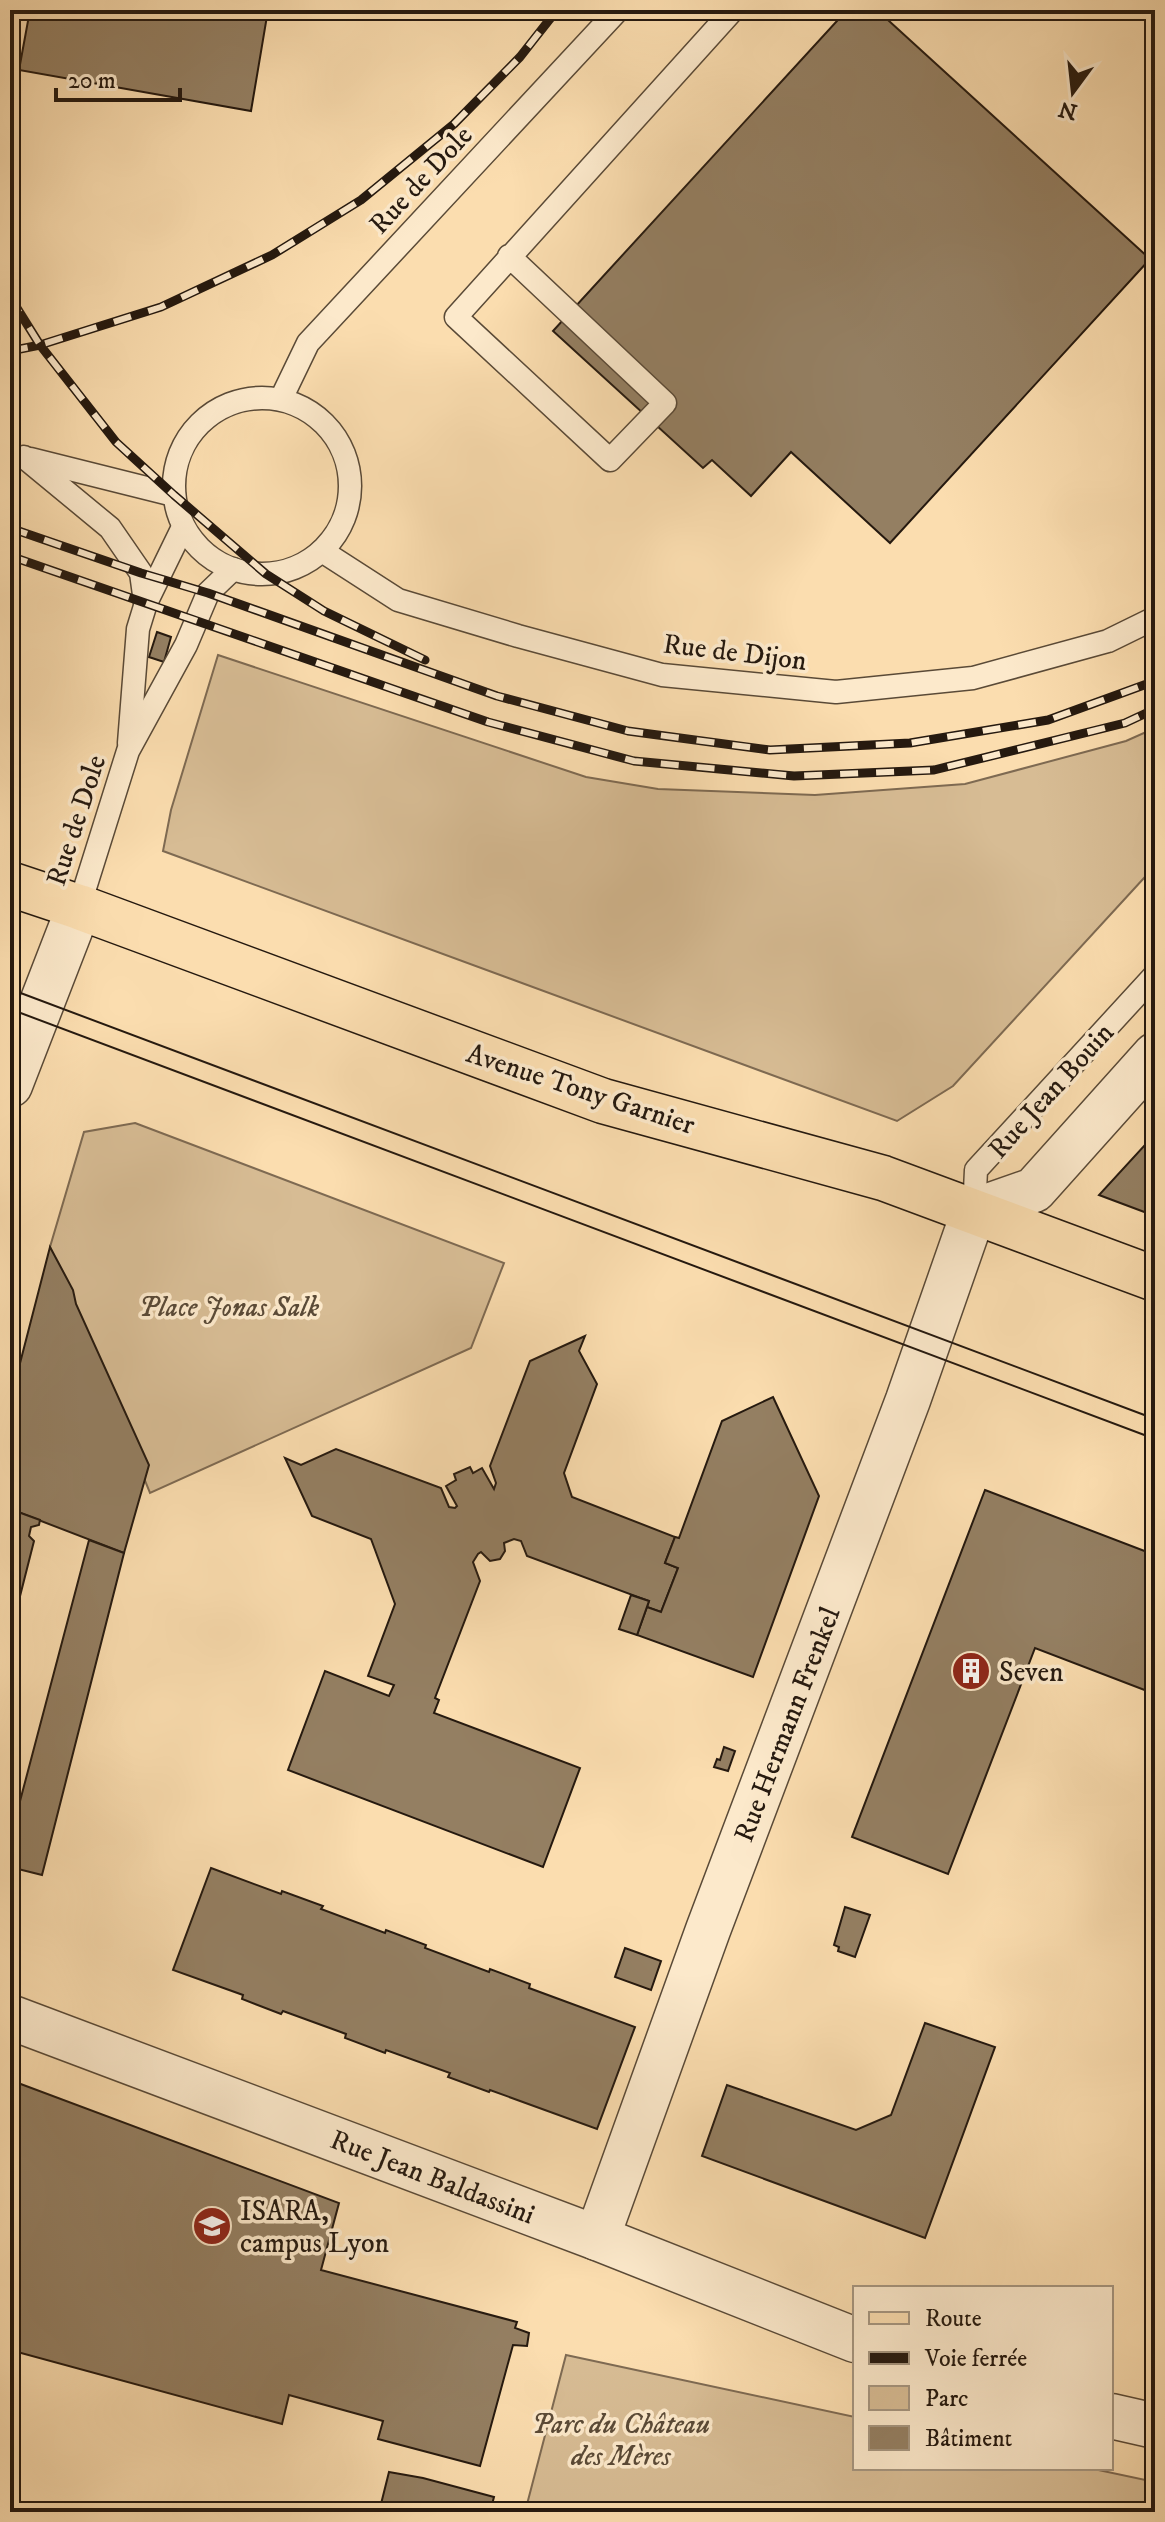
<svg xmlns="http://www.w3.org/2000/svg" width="1165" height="2522" viewBox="0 0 1165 2522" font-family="'IM FELL DW Pica',serif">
	<rect width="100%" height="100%" fill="#fbddaf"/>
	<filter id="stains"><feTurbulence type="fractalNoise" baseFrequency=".0025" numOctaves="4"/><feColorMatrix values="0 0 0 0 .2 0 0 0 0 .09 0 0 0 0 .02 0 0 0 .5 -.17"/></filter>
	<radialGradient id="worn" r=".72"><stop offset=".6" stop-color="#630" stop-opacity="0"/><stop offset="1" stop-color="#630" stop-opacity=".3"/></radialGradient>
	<!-- green -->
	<g fill="#d7bc94" stroke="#7e6a52" stroke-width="2">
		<polygon points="218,655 586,777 658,789 815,795 965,784 1126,741 1155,728 1155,866 953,1086 897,1121 163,851 171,810"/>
		<polygon points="135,1123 504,1263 471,1348 150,1493 50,1247 84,1132"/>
		<polygon points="566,2355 855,2417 855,2468 1089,2468 1155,2482 1155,2512 525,2512"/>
	</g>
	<!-- building -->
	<g fill="#947f62" stroke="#25190f" stroke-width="2">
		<polygon points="30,10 268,10 251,111 19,70"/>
		<polygon points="847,10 877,10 1150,259 890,543 791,452 751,496 712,460 703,468 553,331"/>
		<polygon points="157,632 171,637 164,662 149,657"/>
		<polygon points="1155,1134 1155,1216 1099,1195"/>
		<polygon points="50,1247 73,1290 76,1304 149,1465 124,1553 10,1509 10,1402"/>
		<polygon points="585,1336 579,1351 597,1384 564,1473 572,1497 675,1537 665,1563 678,1568 661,1612 647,1607 649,1601 527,1556 521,1541 514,1539 504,1543 505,1551 500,1559 490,1561 481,1552 478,1554 473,1562 480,1581 435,1698 439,1700 434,1713 580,1768 543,1867 288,1770 325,1671 389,1696 394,1685 368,1676 395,1604 371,1539 312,1516 285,1458 301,1465 336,1449 441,1488 449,1507 455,1508 457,1506 446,1486 456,1480 454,1474 470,1467 473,1473 482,1468 494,1489 496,1483 490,1466 530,1361"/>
		<polygon points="773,1397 819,1496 753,1677 637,1635 647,1607 661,1612 678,1568 665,1563 675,1537 679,1538 722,1421"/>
		<polygon points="985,1490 1155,1555 1155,1694 1035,1648 948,1874 852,1837"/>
		<polygon points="10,1509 40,1520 39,1525 31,1527 29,1536 34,1541 17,1608 10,1611"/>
		<polygon points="89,1540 124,1553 42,1875 10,1867 10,1839"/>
		<polygon points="631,1595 649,1601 637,1635 619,1629"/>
		<polygon points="724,1747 735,1751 728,1771 714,1767 717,1759 720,1760"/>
		<polygon points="211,1868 281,1894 282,1891 323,1906 321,1909 385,1933 386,1930 426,1945 425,1948 489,1972 490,1969 530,1984 529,1988 635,2027 597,2129 490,2090 489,2092 448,2077 450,2073 386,2050 385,2053 345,2038 346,2034 283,2011 281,2014 242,1999 243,1995 173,1970"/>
		<polygon points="845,1907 870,1915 855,1957 838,1951 839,1947 834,1945"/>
		<polygon points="625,1948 661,1961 651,1990 615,1977"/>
		<polygon points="925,2023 995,2047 925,2238 702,2156 727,2085 856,2130 891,2115"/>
		<polygon points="10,2080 339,2203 321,2270 517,2322 515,2328 529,2333 527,2346 513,2345 480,2466 378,2439 383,2421 289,2395 282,2424 10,2350"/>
		<polygon points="389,2472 423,2478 494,2497 490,2512 379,2512"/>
	</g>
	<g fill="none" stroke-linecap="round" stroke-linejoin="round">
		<defs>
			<g id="service">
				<polyline points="509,256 665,403 610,460 456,317 733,10"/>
				<circle cx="262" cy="486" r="88"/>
				<polyline points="281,399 308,343 618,10"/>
				<polyline points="24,457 110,528 141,573 145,602"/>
				<polyline points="30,459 174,495"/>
				<polyline points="322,551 398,600 518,636 662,675 836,692 973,678 1108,641 1155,618"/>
				<polyline points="129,743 138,629 146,603 183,527"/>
				<polyline points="79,907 128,751 186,645 208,593 233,569"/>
				<polyline points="974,1211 976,1170 1155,975"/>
			</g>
			<g id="minor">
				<polyline points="10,2017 597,2238 855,2340"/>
				<polyline points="597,2238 708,1930 908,1400 974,1211 1034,1190 1155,1055"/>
				<polyline points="1111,2416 1155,2426"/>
			</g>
			<polyline id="tertiary" points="10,1085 79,907"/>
			<polyline id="primary" points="10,884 79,907 603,1101 883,1178 1155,1279"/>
		</defs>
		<!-- service casing -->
		<use href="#service" stroke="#5a4a37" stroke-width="25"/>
		<!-- minor casing -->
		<use href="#minor" stroke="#5a4a37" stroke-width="47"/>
		<!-- tertiary casing -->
		<use href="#tertiary" stroke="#5a4a37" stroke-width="47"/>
		<!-- primary casing -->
		<use href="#primary" stroke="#25190f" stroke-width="47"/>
		<!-- service -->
		<use href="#service" stroke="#fce9cb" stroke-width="22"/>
		<!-- minor -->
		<use href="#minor" stroke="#fce9cb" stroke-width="44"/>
		<!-- tertiary -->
		<use href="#tertiary" stroke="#fce9cb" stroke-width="44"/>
		<!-- primary -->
		<use href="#primary" stroke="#fbddaf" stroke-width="44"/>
		<!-- tram -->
		<g stroke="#25190f" stroke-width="2">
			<polyline points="10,989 1155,1419"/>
			<polyline points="10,1009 1155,1439"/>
		</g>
		<defs>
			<g id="rail">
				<polyline points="10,297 40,345 116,442 174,495 266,574 324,611 425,660"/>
				<polyline points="10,351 40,345 161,307 272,255 361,200 454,124 520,57 557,10"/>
				<polyline points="10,528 141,573 208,593 497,696 628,731 770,750 910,743 1048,720 1155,681"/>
				<polyline points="10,556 488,722 634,761 794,776 934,770 1125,723 1155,709"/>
			</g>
		</defs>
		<!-- rail casing -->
		<use href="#rail" stroke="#25190f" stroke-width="9"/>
		<!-- rail -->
		<use href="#rail" stroke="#fce9cb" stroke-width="6" stroke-dasharray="18" stroke-linecap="butt"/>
	</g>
	<!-- icons -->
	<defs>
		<symbol id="building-disc" viewBox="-11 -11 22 22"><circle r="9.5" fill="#8f2418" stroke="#fce9cb"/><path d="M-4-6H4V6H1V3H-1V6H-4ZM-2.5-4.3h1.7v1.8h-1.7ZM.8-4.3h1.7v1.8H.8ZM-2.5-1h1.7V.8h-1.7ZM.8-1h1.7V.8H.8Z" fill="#fff"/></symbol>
		<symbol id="university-disc" viewBox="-11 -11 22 22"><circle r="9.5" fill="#8f2418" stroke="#fce9cb"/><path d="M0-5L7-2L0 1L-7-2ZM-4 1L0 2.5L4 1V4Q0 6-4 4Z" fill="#fff"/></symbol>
	</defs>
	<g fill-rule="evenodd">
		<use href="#building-disc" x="949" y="1649" width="44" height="44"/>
		<use href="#university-disc" x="190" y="2204" width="44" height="44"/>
	</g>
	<g text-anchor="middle" stroke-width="7" stroke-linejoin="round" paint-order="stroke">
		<!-- street labels -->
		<g font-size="28" fill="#25190f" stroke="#fce9cb">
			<text transform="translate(420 179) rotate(-47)" y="10">Rue de Dole</text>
			<text transform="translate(735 651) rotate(7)" y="10">Rue de Dijon</text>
			<text transform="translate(75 820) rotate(-72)" y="10">Rue de Dole</text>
			<text transform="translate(581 1088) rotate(18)" y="10">Avenue Tony Garnier</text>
			<text transform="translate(1050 1090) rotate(-48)" y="10">Rue Jean Bouin</text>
			<text transform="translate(786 1724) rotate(-69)" y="10">Rue Hermann Frenkel</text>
			<text transform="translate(433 2176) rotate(21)" y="10">Rue Jean Baldassini</text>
		</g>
		<!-- park labels -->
		<g font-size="28" font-style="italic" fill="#5a4a37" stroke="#fce9cb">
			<text x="229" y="1316">Place Jonas Salk</text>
			<text x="621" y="2433">Parc du Château<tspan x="621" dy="32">des Mères</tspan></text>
		</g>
		<!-- poi labels -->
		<g font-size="28" fill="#25190f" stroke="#fce9cb" text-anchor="start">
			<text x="999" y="1681">Seven</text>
			<text x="240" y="2220">ISARA,<tspan x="240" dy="32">campus Lyon</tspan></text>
		</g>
	</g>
	<!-- margin -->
	<rect width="1165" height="2522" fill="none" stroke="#fbddaf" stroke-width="40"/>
	<rect x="12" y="12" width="1141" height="2498" fill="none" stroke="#25190f" stroke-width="4"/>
	<rect x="20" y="20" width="1125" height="2482" fill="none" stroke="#25190f" stroke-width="2"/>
	<!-- legend -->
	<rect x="853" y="2286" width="260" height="184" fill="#fce9cb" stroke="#a69680" stroke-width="2"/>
	<rect x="869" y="2312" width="40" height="12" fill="#fbddaf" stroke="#a69680" stroke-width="2"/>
	<text x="925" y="2326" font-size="24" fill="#25190f">Route</text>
	<rect x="869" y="2352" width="40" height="12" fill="#25190f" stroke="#a69680" stroke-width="2"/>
	<text x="925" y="2366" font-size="24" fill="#25190f">Voie ferrée</text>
	<rect x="869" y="2386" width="40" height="24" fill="#d7bc94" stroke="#a69680" stroke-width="2"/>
	<text x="925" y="2406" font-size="24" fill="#25190f">Parc</text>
	<rect x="869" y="2426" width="40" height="24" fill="#947f62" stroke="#a69680" stroke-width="2"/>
	<text x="925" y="2446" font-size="24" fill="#25190f">Bâtiment</text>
	<!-- north arrow -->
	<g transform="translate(1073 92) rotate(195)" stroke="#fce9cb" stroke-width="6" paint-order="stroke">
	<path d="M0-6L14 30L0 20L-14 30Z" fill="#25190f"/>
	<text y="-12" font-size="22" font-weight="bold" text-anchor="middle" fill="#25190f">N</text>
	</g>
	<!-- scale -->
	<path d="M56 88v12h124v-12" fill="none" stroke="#25190f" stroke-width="4"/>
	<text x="68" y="88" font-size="24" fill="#25190f" stroke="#fce9cb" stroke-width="6" paint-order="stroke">20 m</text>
	<rect width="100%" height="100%" filter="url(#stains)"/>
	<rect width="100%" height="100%" fill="url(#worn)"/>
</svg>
